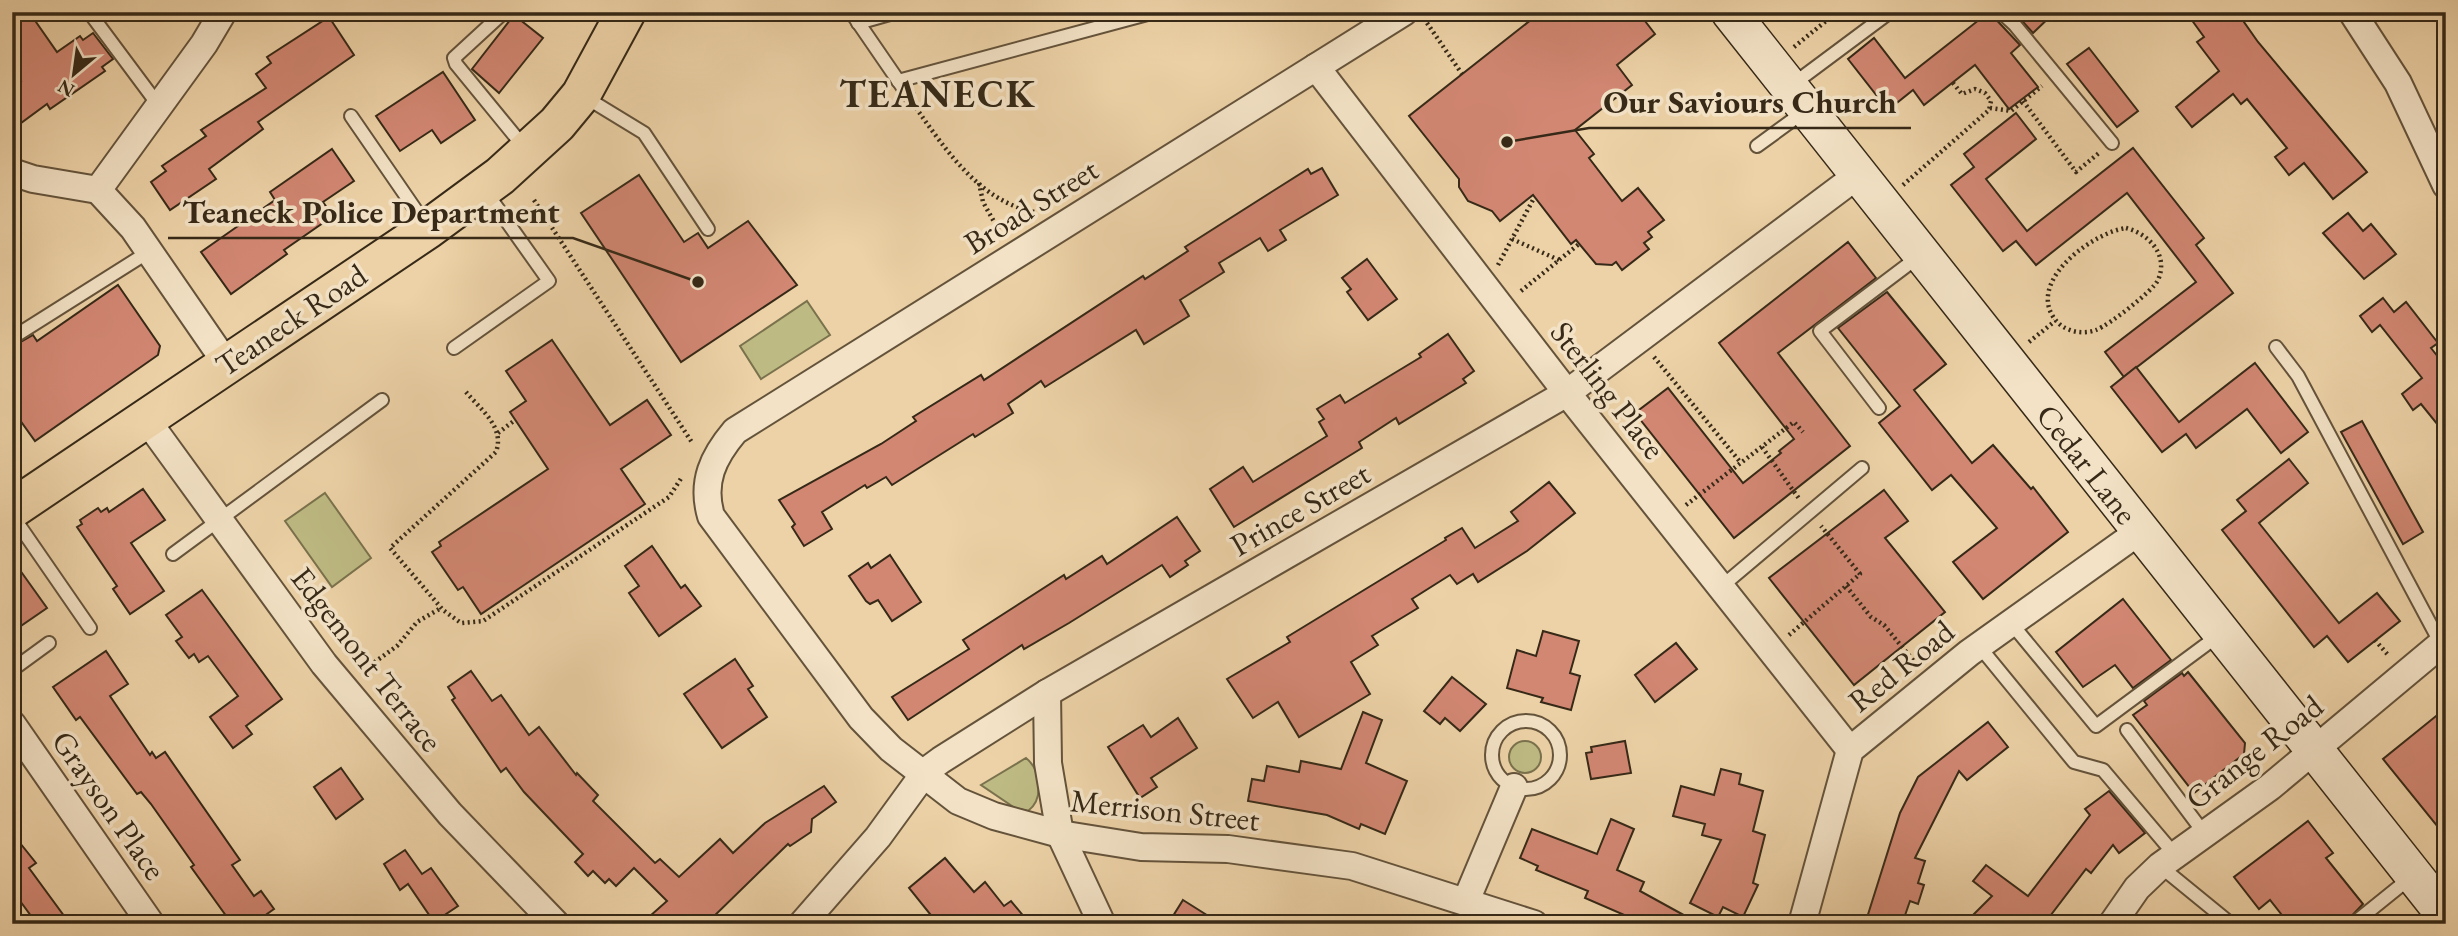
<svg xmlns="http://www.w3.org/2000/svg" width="2458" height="936" viewBox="0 0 2458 936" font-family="'EB Garamond',serif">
	<rect width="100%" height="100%" fill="#edd2a7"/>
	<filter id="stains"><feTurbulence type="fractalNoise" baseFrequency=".00286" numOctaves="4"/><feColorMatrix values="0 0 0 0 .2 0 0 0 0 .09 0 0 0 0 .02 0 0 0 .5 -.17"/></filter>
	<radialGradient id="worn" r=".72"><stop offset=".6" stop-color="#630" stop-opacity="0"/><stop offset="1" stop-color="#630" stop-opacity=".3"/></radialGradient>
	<!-- green -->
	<g fill="#beba83" stroke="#7a724d" stroke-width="2">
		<polygon points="807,301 830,335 761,379 740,346"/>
		<polygon points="325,493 371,558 332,587 285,521"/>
		<circle cx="1525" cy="757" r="16"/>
		<path d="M1026,758C1041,770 1044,799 1028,811L1015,808L981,785Z"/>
	</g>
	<!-- building -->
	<g fill="#d28773" stroke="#362917" stroke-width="2">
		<polygon points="12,12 29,12 57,52 80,36 83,40 93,33 113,59 102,67 105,71 50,109 47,104 21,123 12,111 12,87 21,81 12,69"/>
		<polygon points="1541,12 1638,12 1655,34 1617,65 1632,85 1575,130 1594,154 1589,158 1622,201 1638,188 1664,220 1648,232 1652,237 1644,243 1649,249 1622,270 1616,262 1612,265 1596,264 1576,240 1571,244 1533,195 1500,221 1492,211 1468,201 1459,187 1459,179 1409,116"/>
		<polygon points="1989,12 2020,45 2011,53 2038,87 2009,109 1975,65 1924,105 1913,90 1888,110 1848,59 1874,38 1905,78"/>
		<polygon points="2014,12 2055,12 2033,33"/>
		<polygon points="2186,12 2247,12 2244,22 2258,42 2367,172 2333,199 2304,163 2289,175 2275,157 2287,148 2247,99 2241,104 2233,94 2192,127 2176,107 2219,71 2197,42 2204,37"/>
		<polygon points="514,15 543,38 499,93 472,69"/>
		<polygon points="329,17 354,55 258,122 263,129 209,169 216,179 170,210 151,182 166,171 162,166 206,136 201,130 266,88 256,74 271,63 267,57"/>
		<polygon points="2089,48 2138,111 2117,127 2067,64"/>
		<polygon points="443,72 475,120 441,143 432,130 400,151 376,116"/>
		<polygon points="2016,113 2036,139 1986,179 2027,231 2133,148 2204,238 2196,245 2233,293 2124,377 2105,352 2196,282 2127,193 2036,265 2016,241 2003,251 1951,185 1974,167 1964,154"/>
		<polygon points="332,149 354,181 323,202 333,216 284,250 287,254 231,294 201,252 275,200 270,192"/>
		<polygon points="1322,168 1338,195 1280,230 1286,240 1268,251 1260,238 1219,263 1224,272 1180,300 1189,316 1144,344 1136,330 1045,387 1041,381 1008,404 1013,413 975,437 973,434 892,485 886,477 867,488 865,485 822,512 832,529 804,546 792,527 795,524 779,500 881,444 916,421 913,417 981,375 984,380 1143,276 1145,279 1188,251 1185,247 1273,191 1308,169 1311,174"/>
		<polygon points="639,175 684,242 698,233 708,248 748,221 797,285 681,362 581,213"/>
		<polygon points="2348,213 2363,231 2371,224 2396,254 2364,279 2323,233"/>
		<polygon points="1848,242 1876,278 1778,353 1850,446 1734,538 1635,413 1668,388 1743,483 1781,453 1779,451 1794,439 1719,343"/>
		<polygon points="1367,259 1397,299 1368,320 1347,292 1351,289 1342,278"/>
		<polygon points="118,285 160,346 158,355 35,441 12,409 12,347 33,335 37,341"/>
		<polygon points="1887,292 1946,364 1914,390 1972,463 1993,445 2031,489 2033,487 2068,532 1983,599 1953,562 1997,528 1951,475 1932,490 1879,423 1900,406 1838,328"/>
		<polygon points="2383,298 2394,312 2406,302 2438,343 2431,348 2446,367 2446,435 2421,404 2413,410 2402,394 2422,378 2380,325 2372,332 2360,316"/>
		<polygon points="1448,334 1474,371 1463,379 1466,383 1399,424 1396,418 1359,442 1362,448 1234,527 1210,489 1243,467 1253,482 1327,436 1319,422 1324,419 1317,409 1340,395 1345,403 1421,357 1419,354"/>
		<polygon points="552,340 610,425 647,400 671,435 621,469 645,504 481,614 463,587 458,590 432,552 441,546 439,542 548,469 510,412 526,401 506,371"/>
		<polygon points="2255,363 2308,432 2281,453 2247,409 2196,448 2186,434 2162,452 2111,387 2136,367 2179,422"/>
		<polygon points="2362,421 2423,532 2403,544 2341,432"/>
		<polygon points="2289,459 2308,483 2259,523 2339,623 2377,593 2400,621 2348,662 2327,636 2314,647 2222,530 2246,511 2237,500"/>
		<polygon points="1549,482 1575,513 1527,551 1478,582 1473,574 1457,584 1450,575 1412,599 1418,608 1372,636 1378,645 1351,662 1370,694 1299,737 1278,702 1253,718 1227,679 1290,642 1287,637 1446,540 1445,538 1462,528 1475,548 1518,521 1511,512"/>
		<polygon points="143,489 165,520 131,543 164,591 130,614 113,589 117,586 77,527 82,524 80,520 98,508 101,512 107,508 109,512"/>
		<polygon points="1884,490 1908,521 1885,538 1945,612 1854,685 1769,578"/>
		<polygon points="1177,517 1200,551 1185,561 1188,565 1170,577 1162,565 1069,623 1024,649 1022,645 908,720 892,697 969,649 963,640 1064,575 1066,579 1102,556 1107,564"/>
		<polygon points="652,546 681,588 685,585 701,606 659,636 629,593 639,586 625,566"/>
		<polygon points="890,555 921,602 892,621 878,600 870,604 866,601 849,576 868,563 871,568"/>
		<polygon points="12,559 47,608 12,632"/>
		<polygon points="202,590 282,699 246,726 252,734 233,748 210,717 238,696 208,656 199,662 194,654 189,658 176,641 182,637 166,615"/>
		<polygon points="2123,599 2171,660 2133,688 2115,665 2083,687 2056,652"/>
		<polygon points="1543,631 1579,641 1570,673 1580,676 1571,710 1541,702 1543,698 1507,688 1517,650 1536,656"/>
		<polygon points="1676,643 1697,669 1655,702 1635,675"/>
		<polygon points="106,651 128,684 110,696 150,755 152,752 156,758 165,752 240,860 232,865 254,896 261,891 274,909 267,914 274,924 232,924 191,867 194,865 151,804 141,792 137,794 80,717 76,720 53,687"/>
		<polygon points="735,659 753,686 748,689 767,717 722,748 684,694"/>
		<polygon points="471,671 492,701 501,695 529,735 539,727 576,775 577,773 598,795 593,801 655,863 660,859 679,877 720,839 733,853 765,823 824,786 836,802 812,819 811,832 790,846 788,844 706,924 641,924 667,901 634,868 616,886 609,879 605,883 593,871 588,876 575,862 583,854 524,792 506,768 501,772 452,700 455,698 448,687"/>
		<polygon points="2188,672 2245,743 2244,754 2194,793 2133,715 2147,705 2144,701 2182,673 2184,676"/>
		<polygon points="1452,677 1486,704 1460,731 1445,718 1440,724 1424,711"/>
		<polygon points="2446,708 2446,837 2383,759"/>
		<polygon points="1363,712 1382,720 1366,763 1407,781 1385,834 1361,824 1359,829 1327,815 1248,801 1252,779 1264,781 1267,766 1299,772 1301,761 1341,769"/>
		<polygon points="1178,718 1197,748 1151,778 1157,787 1140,798 1108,747 1143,725 1151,737"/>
		<polygon points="1988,722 2008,747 1967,780 1959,771 1915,858 1925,861 1918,883 1924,885 1918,904 1910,901 1902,924 1865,924 1900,813 1918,777"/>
		<polygon points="1625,741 1631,773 1591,779 1586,753 1592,752 1591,747"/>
		<polygon points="341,768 363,799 336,819 314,787"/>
		<polygon points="1721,769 1741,774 1739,784 1763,791 1753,831 1765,835 1753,883 1758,885 1743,917 1723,907 1718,917 1690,903 1721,840 1702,835 1705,824 1673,816 1681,786 1714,795"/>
		<polygon points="2109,791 2145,833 2119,853 2113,845 2091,873 2086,869 2044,924 1964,924 1992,896 1973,881 1986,865 2028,896 2090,815 2085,809"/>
		<polygon points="1611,819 1634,829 1617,870 1644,882 1640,891 1700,924 1645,924 1585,898 1588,891 1536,870 1538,866 1520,858 1532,829 1597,854"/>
		<polygon points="2308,821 2333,853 2326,858 2363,904 2344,924 2289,924 2270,900 2259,909 2234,877"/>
		<polygon points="12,833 36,863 29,868 70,924 37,924 12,890"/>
		<polygon points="405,850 422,874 431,868 458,906 434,922 408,884 400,890 384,864"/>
		<polygon points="945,858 974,892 985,882 1004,906 1011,901 1030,924 938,924 909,888"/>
		<polygon points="1183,900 1221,924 1168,924"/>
	</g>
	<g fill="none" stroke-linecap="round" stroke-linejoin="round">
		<defs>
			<g id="lane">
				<polyline points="89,12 159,106"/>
				<polyline points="504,12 454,58 456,64 524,147"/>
				<polyline points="851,12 908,95"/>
				<polyline points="2001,12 2014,24 2112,143"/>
				<polyline points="858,23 897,12"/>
				<polyline points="898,81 1155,12"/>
				<polyline points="1792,85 1890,12"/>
				<polyline points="585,97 644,133 708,229"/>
				<polyline points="351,116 426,225"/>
				<polyline points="1757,146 1805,111"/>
				<polyline points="12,338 150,251"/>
				<polyline points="2276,347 2298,376 2441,644"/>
				<polyline points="454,348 549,281 486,192"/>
				<polyline points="1879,408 1820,331 1918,257"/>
				<polyline points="12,515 90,628"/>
				<polyline points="173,554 382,400"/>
				<polyline points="1721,587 1862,468"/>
				<polyline points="2011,623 2096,726 2219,635"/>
				<polyline points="1979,646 2074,762 2103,770 2175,855"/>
				<polyline points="12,670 49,643"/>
				<circle cx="1526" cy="755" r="34"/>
				<polyline points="2127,730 2204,833"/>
				<polyline points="2160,866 2231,924"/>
				<polyline points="2353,924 2410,878"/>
			</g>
			<g id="street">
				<path d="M1404,12L735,431C713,457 701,482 711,516L861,718L891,749L958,801L994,816L1060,834L1141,847L1228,849L1352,866L1534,924"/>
				<polyline points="2352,12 2398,83 2446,185"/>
				<polyline points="1316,67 1567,393 1850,750"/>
				<polyline points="12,172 33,179 98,190"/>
				<polyline points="98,190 204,44 223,12"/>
				<polyline points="98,190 133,228 226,363"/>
				<polyline points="146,419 324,664 450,814 556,924"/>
				<polyline points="1047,693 1048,763 1060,834 1102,924"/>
				<polyline points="12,724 151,924"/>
				<polyline points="1466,901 1514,787"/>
				<polyline points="802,924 878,837 926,771 941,760 1047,693 1567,393 1858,175"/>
				<polyline points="1802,924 1850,750 1969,653 2140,531"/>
				<polyline points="2112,924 2137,888 2160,866 2270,787 2446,640"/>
			</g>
			<polyline id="secondary" points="1730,12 2446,916"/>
			<polyline id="primary" points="12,509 428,229 500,176 557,124 581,95 626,12"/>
		</defs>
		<!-- lane casing -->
		<use href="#lane" stroke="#64533b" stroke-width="16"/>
		<!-- street casing -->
		<use href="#street" stroke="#64533b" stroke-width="30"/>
		<!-- secondary casing -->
		<use href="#secondary" stroke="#362917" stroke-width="40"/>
		<!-- primary casing -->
		<use href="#primary" stroke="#362917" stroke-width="42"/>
		<!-- path -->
		<g stroke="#362917" stroke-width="4.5" stroke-dasharray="2 3.5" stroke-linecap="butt">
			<polyline points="1427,23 1462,74"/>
			<polyline points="1794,47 1837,12"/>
			<polyline points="2023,101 2076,172 2099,153"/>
			<path d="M916,108C946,150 980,202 1035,212"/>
			<polyline points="1990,108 2011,111 2042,86"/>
			<polyline points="979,183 983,202 1002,236"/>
			<polyline points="1903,185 1989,110 1991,101 1985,93 1975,89 1962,94 1953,83"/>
			<polyline points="534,200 693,444"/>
			<path d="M2126,228C2149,234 2169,255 2158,280C2153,291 2109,325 2096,330C2088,333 2078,333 2070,330C2061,327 2055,321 2051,313C2033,276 2095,232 2126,228Z"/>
			<polyline points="1512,239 1559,260"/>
			<polyline points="1498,265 1534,198"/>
			<polyline points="1521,291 1579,244"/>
			<polyline points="2029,342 2055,321"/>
			<polyline points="1654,357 1741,463"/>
			<path d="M466,392C481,410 505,427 496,452L390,548L443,610L461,623L483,621L669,497L682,477"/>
			<polyline points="498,433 515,420"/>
			<polyline points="1762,447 1800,500"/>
			<polyline points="1686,505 1794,422 1803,432"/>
			<polyline points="1846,586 1871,617 1884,625 1917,665"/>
			<polyline points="1789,635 1860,574 1821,526"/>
			<polyline points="2375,640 2389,656"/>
			<polyline points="361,672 397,646 417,622 441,608"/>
		</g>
		<!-- lane -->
		<use href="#lane" stroke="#f3e2c6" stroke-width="12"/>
		<!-- street -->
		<use href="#street" stroke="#f3e2c6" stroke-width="26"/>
		<!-- secondary -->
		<use href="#secondary" stroke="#f3e2c6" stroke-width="37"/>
		<!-- primary -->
		<use href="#primary" stroke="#edd2a7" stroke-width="38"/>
	</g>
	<g text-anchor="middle" stroke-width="7" stroke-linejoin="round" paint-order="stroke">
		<!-- street labels -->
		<g font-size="32" fill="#362917" stroke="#f3e2c6">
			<text transform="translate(1031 206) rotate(-32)" y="11">Broad Street</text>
			<text transform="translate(291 320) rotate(-34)" y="11">Teaneck Road</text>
			<text transform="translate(1608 390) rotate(52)" y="11">Sterling Place</text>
			<text transform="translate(2087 464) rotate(52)" y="11">Cedar Lane</text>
			<text transform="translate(1300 509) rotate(-30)" y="11">Prince Street</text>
			<text transform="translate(367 659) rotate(52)" y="11">Edgemont Terrace</text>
			<text transform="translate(1901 666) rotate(-39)" y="11">Red Road</text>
			<text transform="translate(2254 752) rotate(-38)" y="11">Grange Road</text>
			<text transform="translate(109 805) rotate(55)" y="11">Grayson Place</text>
			<text transform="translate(1165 810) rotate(6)" y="11">Merrison Street</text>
		</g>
		<!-- district labels -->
		<g font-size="38" font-weight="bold" letter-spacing="2" fill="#362917" stroke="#f3e2c6">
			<text x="938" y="107">TEANECK</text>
		</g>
	</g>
	<!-- callouts -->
	<path fill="none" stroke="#362917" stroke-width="2.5" d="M1507 142L1589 128H1911M698 282L573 238H168"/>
	<g fill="#362917" stroke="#f3e2c6" stroke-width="2.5">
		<circle cx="1507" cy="142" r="7"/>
		<circle cx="698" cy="282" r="7"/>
	</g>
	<g font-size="33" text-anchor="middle" font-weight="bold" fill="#362917" stroke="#f3e2c6" stroke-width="7" stroke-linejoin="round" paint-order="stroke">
		<text x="1750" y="113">Our Saviours Church</text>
		<text x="371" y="223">Teaneck Police Department</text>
	</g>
	<!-- margin -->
	<rect width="2458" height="936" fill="none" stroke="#edd2a7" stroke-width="42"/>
	<rect x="14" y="14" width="2430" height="908" fill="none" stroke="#362917" stroke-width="3.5"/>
	<rect x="21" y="21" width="2416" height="894" fill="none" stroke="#362917" stroke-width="2"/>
	<!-- north arrow -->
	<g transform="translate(74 74) rotate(209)" stroke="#f3e2c6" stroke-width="5" paint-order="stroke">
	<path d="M0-5L12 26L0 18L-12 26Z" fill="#362917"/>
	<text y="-10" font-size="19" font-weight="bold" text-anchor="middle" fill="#362917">N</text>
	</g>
	<rect width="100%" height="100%" filter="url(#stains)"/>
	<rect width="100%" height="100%" fill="url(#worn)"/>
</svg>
